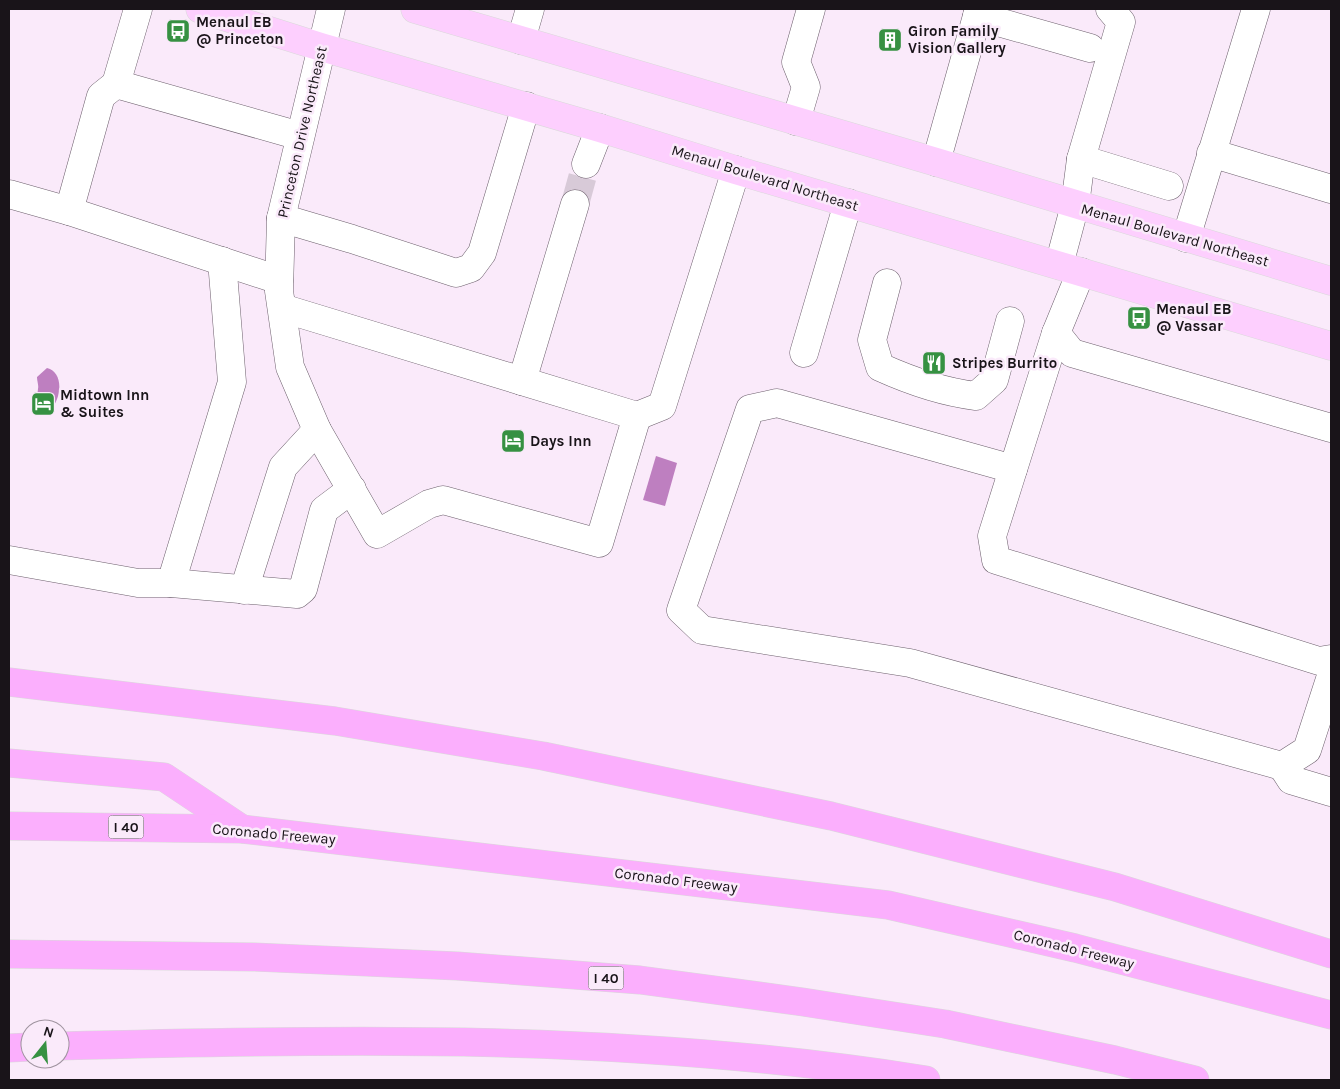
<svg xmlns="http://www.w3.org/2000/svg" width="1340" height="1089" viewBox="0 0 1340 1089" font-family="Karla,sans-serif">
	<rect width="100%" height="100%" fill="#faeafa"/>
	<!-- water -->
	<g fill="#be7fc0">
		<path d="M47,368C64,372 62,399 50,410C45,416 34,417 32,407C31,399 38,396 38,389C39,386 37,381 37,377Z"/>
		<polygon points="656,456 677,463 665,506 643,500"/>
	</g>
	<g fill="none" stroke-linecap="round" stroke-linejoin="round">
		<!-- minor-tunnel -->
		<polyline stroke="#d8cad8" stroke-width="28" stroke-dasharray="28 14" stroke-linecap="butt" points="575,204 586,164"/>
		<defs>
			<g id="minor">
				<polyline points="138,9 116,84 101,96 69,211 279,280"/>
				<polyline points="331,9 281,218 279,291 290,367 317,430 377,534 429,504 443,500 599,543 637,416"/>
				<polyline points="977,16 1090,48"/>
				<polyline points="521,40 530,9"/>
				<polyline points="116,84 300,136"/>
				<polyline points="796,121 806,87 796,62 811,9"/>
				<polyline points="1211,153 1331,189"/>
				<polyline points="1081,159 1169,186"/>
				<polyline points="936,162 979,9"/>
				<polyline points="586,164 600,128"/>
				<polyline points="9,194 69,211"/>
				<polyline points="281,218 352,239 456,273 471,268 482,253 526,106"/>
				<polyline points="1186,238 1256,9"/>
				<polyline points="222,261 232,382 171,583 297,594 303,589 324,510 352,489"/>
				<polyline points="1059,265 1075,205 1081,159 1121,22 1110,9"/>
				<polyline points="1081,272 1056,333 1072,353 1331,428"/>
				<path d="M887,283L872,340L880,367C911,381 943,392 976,396L994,380L1010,321"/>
				<polyline points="282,308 637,416 662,406 736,170"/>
				<polyline points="1056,333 992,536 996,560 1319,661 1331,659"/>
				<polyline points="804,353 848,203"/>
				<polyline points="522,381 575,204"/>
				<polyline points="1013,469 777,403 750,409 681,610 702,630 910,663 1282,766 1307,750 1331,676"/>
				<polyline points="9,560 138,583 171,583"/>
				<polyline points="244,590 283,467 317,430"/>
				<polyline points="1282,766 1291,780 1331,792"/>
			</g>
			<g id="major">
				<polyline points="200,9 321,47 600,128 736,170 1331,346"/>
				<polyline points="415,9 936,162 1331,281"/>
			</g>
			<g id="highway">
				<polyline points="9,682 335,721 543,756 831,816 1115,887 1331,954"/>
				<polyline points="9,763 164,777 242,829"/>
				<polyline points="9,826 242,829 888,905 1075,948 1331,1015"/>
				<polyline points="9,954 254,957 457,966 640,980 803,1002 945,1024 1115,1060 1195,1080"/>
				<path d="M60,1046C349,1038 640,1034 926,1080"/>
				<polyline points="9,1048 30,1047"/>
			</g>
		</defs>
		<!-- minor casing -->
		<use href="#minor" stroke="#6d606d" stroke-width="29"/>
		<!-- major casing -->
		<use href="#major" stroke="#dad9da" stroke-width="29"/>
		<!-- highway casing -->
		<use href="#highway" stroke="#dad9da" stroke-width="29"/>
		<!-- minor -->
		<use href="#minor" stroke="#fff" stroke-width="28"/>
		<!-- major -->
		<use href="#major" stroke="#fdcffe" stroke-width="28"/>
		<!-- highway -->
		<use href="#highway" stroke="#fbaffd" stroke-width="28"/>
	</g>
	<!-- icons -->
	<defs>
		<symbol id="bus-square" viewBox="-11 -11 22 22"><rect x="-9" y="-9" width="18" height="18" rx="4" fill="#369142" stroke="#faeafa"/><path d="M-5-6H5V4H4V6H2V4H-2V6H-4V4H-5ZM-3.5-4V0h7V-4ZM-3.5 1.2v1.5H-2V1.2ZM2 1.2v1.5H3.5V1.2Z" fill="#fff"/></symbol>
		<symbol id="building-square" viewBox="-11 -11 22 22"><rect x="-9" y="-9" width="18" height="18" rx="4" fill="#369142" stroke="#faeafa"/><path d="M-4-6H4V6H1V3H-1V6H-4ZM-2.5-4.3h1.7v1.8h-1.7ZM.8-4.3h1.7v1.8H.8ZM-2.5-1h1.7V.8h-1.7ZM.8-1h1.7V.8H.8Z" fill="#fff"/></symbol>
		<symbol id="restaurant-square" viewBox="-11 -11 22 22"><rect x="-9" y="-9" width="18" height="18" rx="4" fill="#369142" stroke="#faeafa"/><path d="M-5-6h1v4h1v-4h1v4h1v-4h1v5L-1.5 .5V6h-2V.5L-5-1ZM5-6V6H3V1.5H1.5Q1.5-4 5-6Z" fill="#fff"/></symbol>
		<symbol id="hotel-square" viewBox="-11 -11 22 22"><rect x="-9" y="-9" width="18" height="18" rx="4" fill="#369142" stroke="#faeafa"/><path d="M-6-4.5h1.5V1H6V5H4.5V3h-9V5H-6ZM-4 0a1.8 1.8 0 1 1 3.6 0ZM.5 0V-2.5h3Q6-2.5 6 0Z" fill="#fff"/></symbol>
	</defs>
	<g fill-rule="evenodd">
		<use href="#bus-square" x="164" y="17" width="28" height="28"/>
		<use href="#building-square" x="876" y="26" width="28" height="28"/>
		<use href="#bus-square" x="1125" y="304" width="28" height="28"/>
		<use href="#restaurant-square" x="920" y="349" width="28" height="28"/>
		<use href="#hotel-square" x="29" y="390" width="28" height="28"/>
		<use href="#hotel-square" x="499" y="427" width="28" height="28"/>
	</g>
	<g text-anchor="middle" stroke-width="5" stroke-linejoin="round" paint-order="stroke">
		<!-- shield labels -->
		<g fill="#faeafa" stroke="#5c545c" stroke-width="1">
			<rect x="108.5" y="815.5" width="35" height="23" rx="4"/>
			<rect x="588.5" y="966.5" width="35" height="23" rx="4"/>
		</g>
		<g font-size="14" font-weight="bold" fill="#191419">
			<text x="126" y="832">I 40</text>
			<text x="606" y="983">I 40</text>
		</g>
		<!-- poi labels -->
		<g font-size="15" font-weight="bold" fill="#191419" stroke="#faeafa" text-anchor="start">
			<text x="196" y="27">Menaul EB<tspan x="196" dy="17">@ Princeton</tspan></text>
			<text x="908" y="36">Giron Family<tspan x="908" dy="17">Vision Gallery</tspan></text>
			<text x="1156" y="314">Menaul EB<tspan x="1156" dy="17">@ Vassar</tspan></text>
			<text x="952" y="368">Stripes Burrito</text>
			<text x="60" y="400">Midtown Inn<tspan x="60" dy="17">&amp; Suites</tspan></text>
			<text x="530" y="446">Days Inn</text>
		</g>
		<!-- street labels -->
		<g font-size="15" fill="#191419" stroke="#faeafa">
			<text transform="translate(302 132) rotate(-77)" y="5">Princeton Drive Northeast</text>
			<text transform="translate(765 178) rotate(17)" y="5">Menaul Boulevard Northeast</text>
			<text transform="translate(1175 235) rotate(16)" y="5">Menaul Boulevard Northeast</text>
			<text transform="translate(274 834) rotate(5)" y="5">Coronado Freeway</text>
			<text transform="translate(676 880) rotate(7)" y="5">Coronado Freeway</text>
			<text transform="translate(1074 949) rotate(14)" y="5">Coronado Freeway</text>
		</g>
	</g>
	<!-- border -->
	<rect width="1340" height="1089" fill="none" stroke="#191419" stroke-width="20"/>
	<!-- north arrow -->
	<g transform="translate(45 1044) rotate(17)"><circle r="24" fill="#faeafa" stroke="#a094a0"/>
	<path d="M0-4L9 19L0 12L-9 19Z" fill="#369142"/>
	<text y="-8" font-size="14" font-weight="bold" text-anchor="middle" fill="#191419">N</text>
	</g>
</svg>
